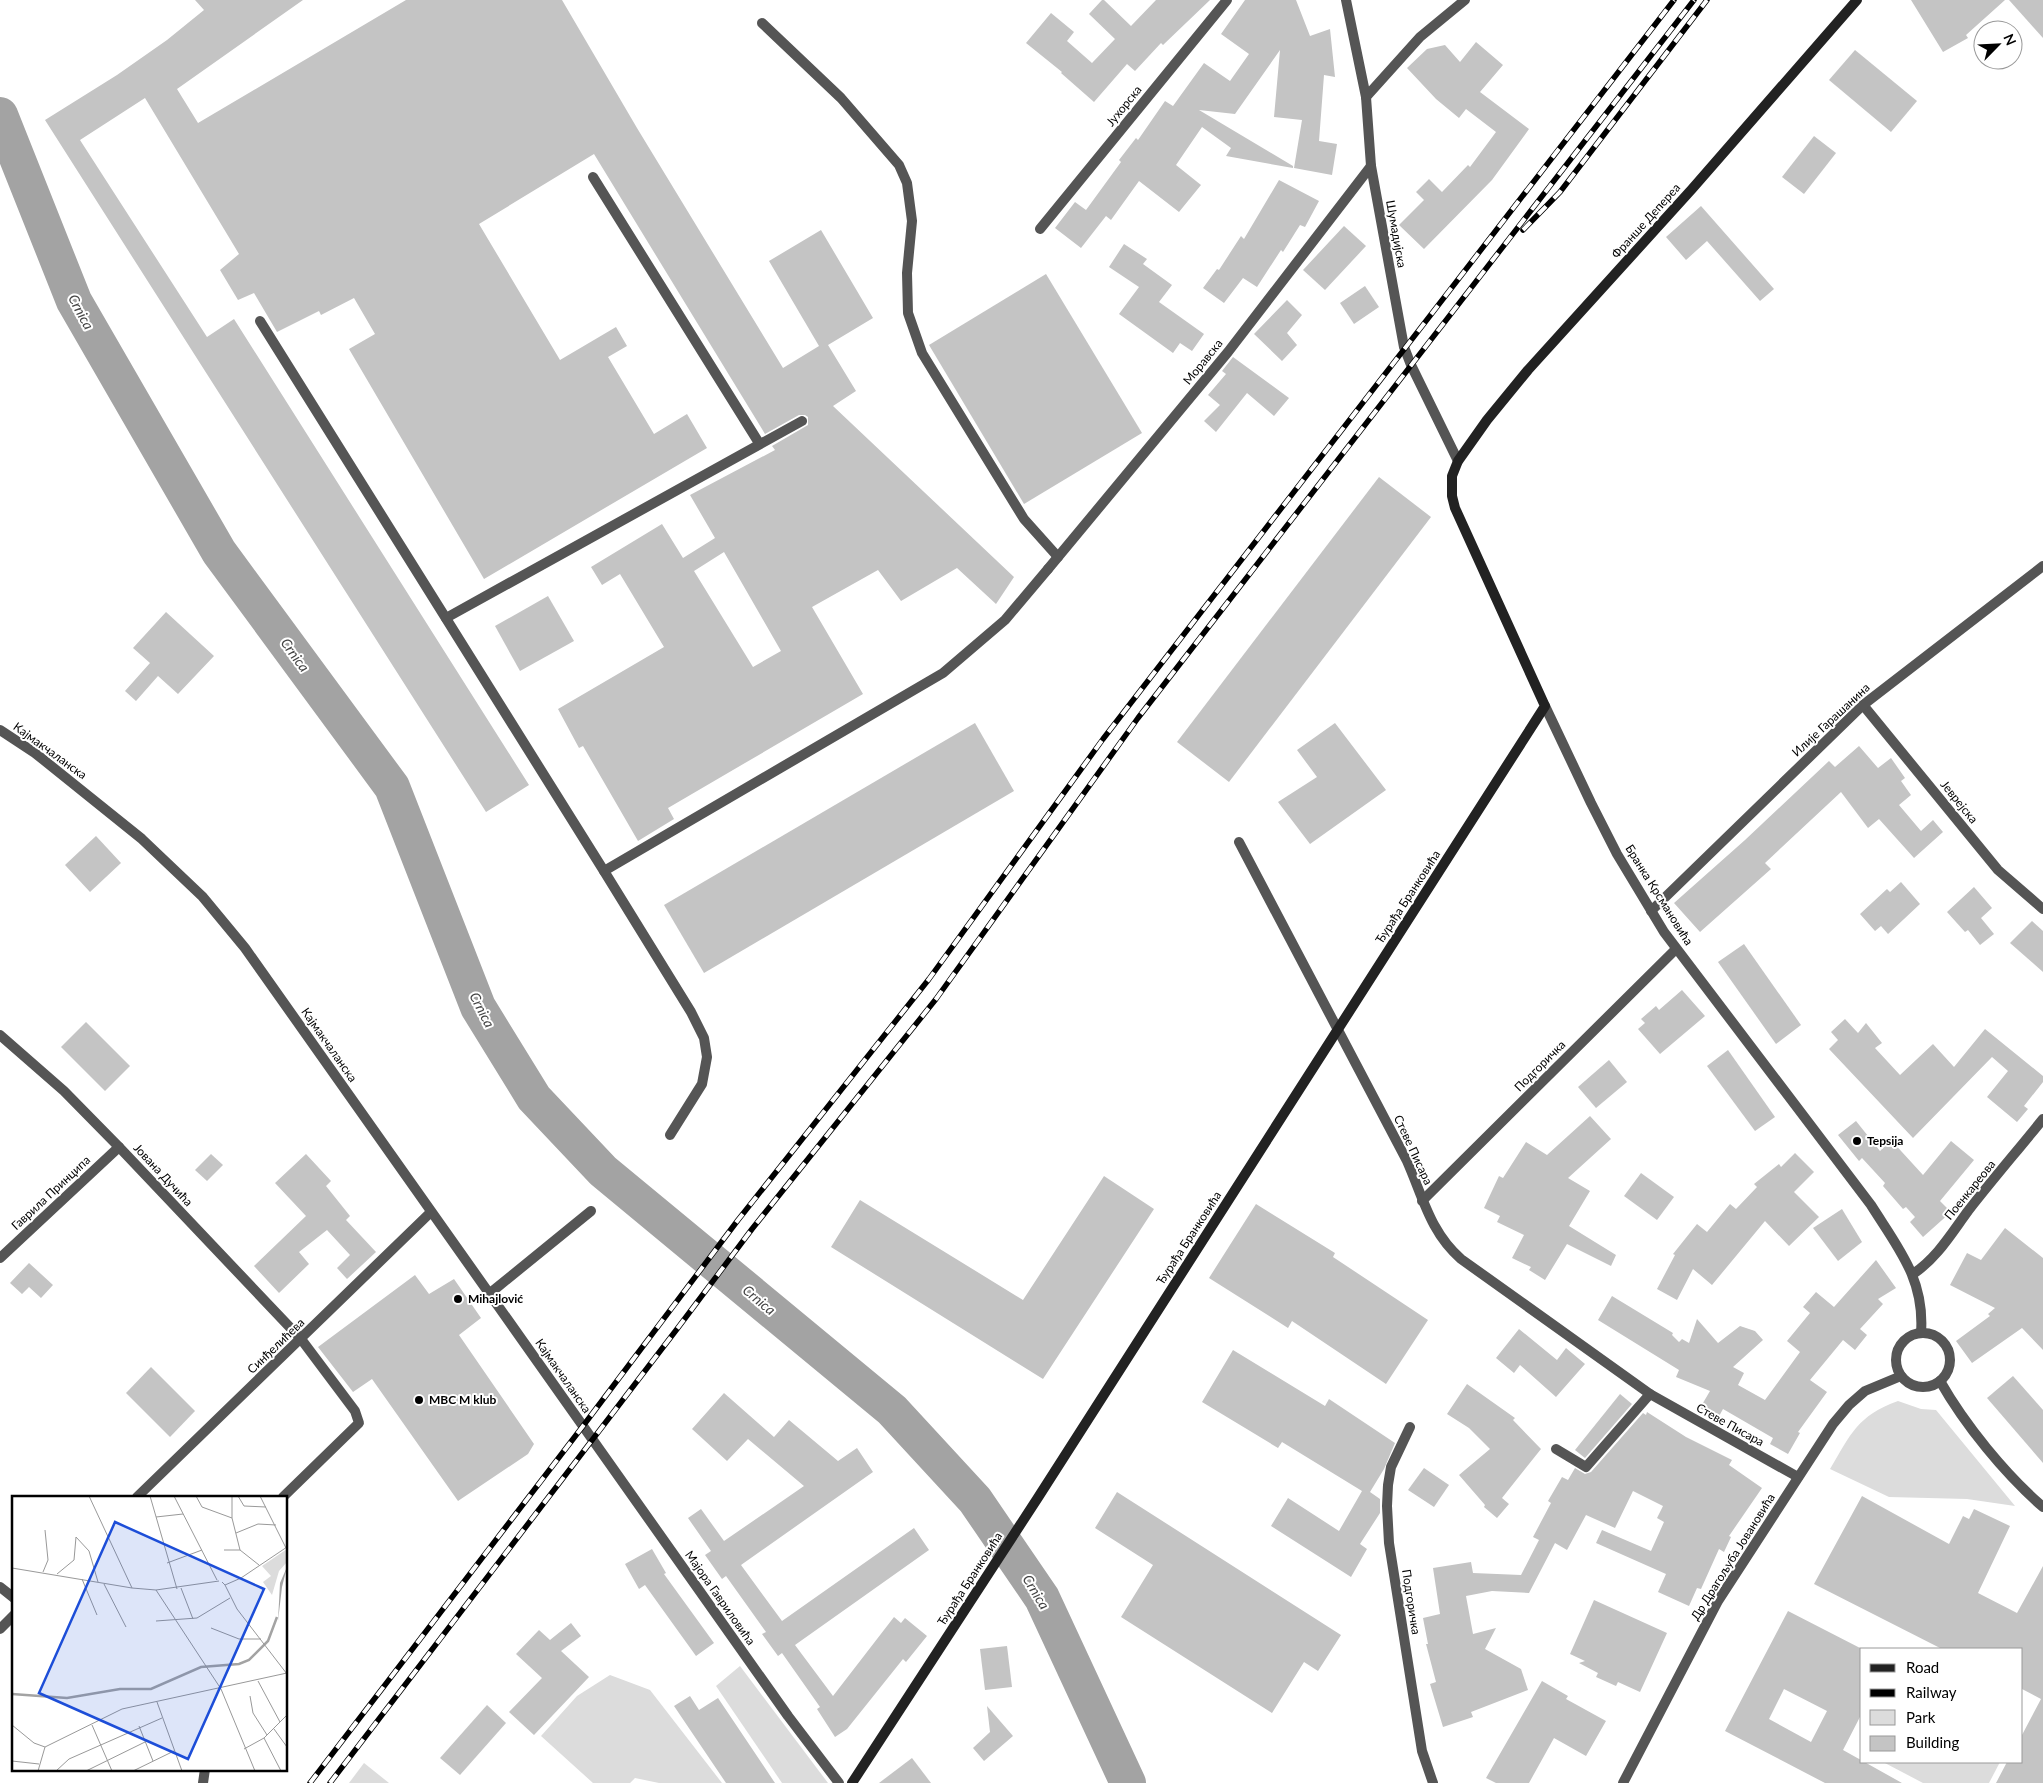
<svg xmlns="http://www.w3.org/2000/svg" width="2043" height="1783" viewBox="0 0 2043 1783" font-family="Lato,sans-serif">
	<rect width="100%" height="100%" fill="#fff"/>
	<!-- green -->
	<g fill="#dcdcdc">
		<path d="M1898,1401L1921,1409L1936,1410L2015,1506L1967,1499L1889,1497L1830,1469C1851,1434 1857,1416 1898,1401Z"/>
		<polygon points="740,1666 828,1783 782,1783 716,1686"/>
		<polygon points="610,1675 650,1690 722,1783 659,1783 635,1778 630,1783 593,1783 541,1736 577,1696"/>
		<polygon points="1883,1762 2000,1762 1989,1783 1923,1783"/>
		<polygon points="364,1763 389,1783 349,1783"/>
	</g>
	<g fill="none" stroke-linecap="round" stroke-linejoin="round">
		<!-- river -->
		<polyline stroke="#a3a3a3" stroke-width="36" points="0,115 74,301 219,552 392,787 478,1007 534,1098 603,1171 892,1410 975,1500 1042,1598 1128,1783"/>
	</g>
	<!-- building -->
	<g fill="#c4c4c4" fill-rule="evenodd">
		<path d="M195,0H303L177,89L198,123L406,0H562L637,128L783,368L819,346L769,261L821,230L873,318L828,345L856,391L833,406L1014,577L996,604L957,568L901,601L878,570L812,607L863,694L668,808L674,819L638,841L583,746L579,748L558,709L664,647L620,574L602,585L591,567L662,524L683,558L715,538L690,495L775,450L772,446L808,425V417L805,415H799L765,434L594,154L479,224L560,360L616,327L627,346L608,357L654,434L687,414L707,448L484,579L349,349L375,334L354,298L321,315L319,311L277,332L254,293L238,300L220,270L239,254L145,98L80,140L207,337L234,319L529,785L486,812L45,120L117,75L167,40L204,10ZM724,552L781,651L753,667L694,571Z"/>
		<polygon points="1102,0 1104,0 1131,26 1156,0 1210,0 1163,45 1161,43 1135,71 1127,64 1094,102 1061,73 1062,72 1026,43 1051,13 1074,32 1067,41 1092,63 1115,39 1089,14"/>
		<polygon points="1245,0 1296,0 1310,36 1330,29 1335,77 1324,75 1319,141 1337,144 1332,175 1294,168 1302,120 1274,117 1280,50 1235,114 1199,110 1293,166 1293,168 1226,156 1231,148 1202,127 1176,165 1201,185 1179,212 1139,181 1111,220 1106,216 1081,248 1055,228 1075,202 1086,210 1121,162 1119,160 1136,138 1138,140 1165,101 1173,106 1204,63 1230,81 1249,54 1221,34"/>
		<polygon points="1911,0 2005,0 1966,35 1968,38 1943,52"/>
		<polygon points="2009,0 2043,0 2043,38"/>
		<polygon points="1476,42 1503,65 1480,92 1529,129 1492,180 1424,249 1399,225 1424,200 1416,192 1429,179 1442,192 1468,165 1470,167 1496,132 1466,109 1459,118 1436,99 1407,68 1427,49 1445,45 1460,62"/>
		<polygon points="1855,50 1917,101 1891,132 1829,80"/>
		<polygon points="1814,136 1836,153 1804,194 1782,177"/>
		<polygon points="1279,180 1319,201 1305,227 1300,225 1283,252 1281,250 1257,287 1243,278 1224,303 1203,288 1217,269 1219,270 1241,236 1244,239"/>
		<polygon points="1701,206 1774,289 1760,301 1707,241 1686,260 1666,237"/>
		<polygon points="1344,226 1366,246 1325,290 1303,270"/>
		<polygon points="1124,244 1147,259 1143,264 1172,285 1159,302 1204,334 1192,351 1180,343 1173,353 1119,314 1139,287 1109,267"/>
		<polygon points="1046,274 1142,433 1024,504 929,345"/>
		<polygon points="1365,286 1379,307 1354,324 1340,303"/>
		<polygon points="1287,300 1302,315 1287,333 1297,345 1282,361 1254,334"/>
		<polygon points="1233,357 1289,398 1274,416 1247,393 1216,432 1204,421 1220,405 1208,395 1226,374 1222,371"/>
		<polygon points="1379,477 1431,517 1229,782 1177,742"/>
		<polygon points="548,596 574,641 520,671 495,626"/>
		<polygon points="166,612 214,656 178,694 158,676 136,701 125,691 150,663 133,648"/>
		<polygon points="975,723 1014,791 704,973 664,905"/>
		<polygon points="1335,723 1386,790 1310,844 1278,802 1317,777 1297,750"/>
		<polygon points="1859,746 1878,768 1891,758 1905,778 1901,781 1911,795 1899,805 1921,831 1933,820 1943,832 1914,858 1879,819 1868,828 1841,792 1765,863 1771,869 1700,932 1674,903 1745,840 1829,761 1835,767"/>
		<polygon points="96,836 121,863 90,892 65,865"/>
		<polygon points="1901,882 1920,904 1888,934 1881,926 1875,931 1860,914 1887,889 1890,892"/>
		<polygon points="1974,887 1992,908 1981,918 1994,934 1980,945 1968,930 1965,932 1947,912"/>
		<polygon points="2032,921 2043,931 2043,972 2010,943"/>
		<polygon points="1744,944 1801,1025 1776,1044 1718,962"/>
		<polygon points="1682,990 1705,1016 1660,1054 1638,1029 1645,1023 1641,1019 1656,1006 1659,1010"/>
		<polygon points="1845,1019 1858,1033 1866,1023 1882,1043 1875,1048 1900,1075 1933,1044 1954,1067 1985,1029 2043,1076 2043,1082 2024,1106 2028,1109 2017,1122 1987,1097 2008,1071 1992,1057 1913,1138 1829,1049 1838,1040 1831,1032"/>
		<polygon points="86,1022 130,1066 105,1091 61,1047"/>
		<polygon points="1728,1050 1775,1117 1755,1131 1707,1066"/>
		<polygon points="1609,1060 1627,1082 1596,1108 1578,1087"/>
		<polygon points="1590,1116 1611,1139 1568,1178 1590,1191 1569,1226 1616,1255 1611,1266 1567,1244 1545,1280 1529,1270 1531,1267 1512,1258 1524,1235 1497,1222 1500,1216 1484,1208 1499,1176 1503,1178 1526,1142 1547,1155"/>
		<polygon points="1856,1121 1880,1151 1891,1140 1923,1175 1951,1141 1974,1160 1940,1201 1951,1212 1923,1237 1910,1222 1915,1217 1906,1207 1903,1209 1883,1186 1885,1183 1862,1158 1859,1161 1838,1135"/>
		<polygon points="1795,1153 1814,1172 1794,1192 1819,1217 1789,1246 1765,1221 1712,1285 1693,1269 1677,1300 1657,1289 1675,1255 1673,1254 1697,1224 1707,1232 1730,1204 1736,1209 1757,1187 1754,1184 1779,1164 1781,1167"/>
		<polygon points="211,1154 223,1165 207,1181 195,1170"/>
		<polygon points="306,1154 331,1181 326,1186 350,1216 346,1220 376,1252 347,1279 337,1268 350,1255 327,1230 299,1252 309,1264 279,1293 254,1266 306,1216 275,1183"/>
		<polygon points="1641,1173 1674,1197 1657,1220 1624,1196"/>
		<polygon points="1104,1176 1154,1209 1043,1379 831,1247 860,1200 1023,1300"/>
		<polygon points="1256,1204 1335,1253 1333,1257 1428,1320 1386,1384 1292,1321 1288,1328 1209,1278"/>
		<polygon points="1842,1209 1862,1242 1838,1261 1813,1228"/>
		<polygon points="2005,1228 2043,1258 2043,1350 2022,1328 1972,1363 1956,1341 1990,1316 1988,1314 1995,1308 1950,1285 1967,1253 1981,1260"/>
		<polygon points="1876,1260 1896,1288 1878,1299 1883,1304 1860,1329 1867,1335 1855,1350 1843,1340 1810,1380 1827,1392 1798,1432 1800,1433 1788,1454 1770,1444 1773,1438 1723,1409 1718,1418 1700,1408 1710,1391 1676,1377 1679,1370 1598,1320 1612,1296 1673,1333 1672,1335 1679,1342 1682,1339 1689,1343 1697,1319 1718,1343 1740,1326 1755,1331 1763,1340 1733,1367 1744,1373 1738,1385 1765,1400 1800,1352 1787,1341 1810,1313 1803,1307 1816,1292 1834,1307"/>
		<polygon points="29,1263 53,1285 41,1298 29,1287 22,1294 10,1283"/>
		<polygon points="415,1275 429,1294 454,1279 481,1318 459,1335 534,1444 528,1454 458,1501 372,1379 353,1392 318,1347"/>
		<polygon points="1519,1329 1557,1360 1566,1348 1585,1364 1556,1397 1520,1365 1514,1373 1496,1358"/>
		<polygon points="1233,1350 1325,1406 1329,1399 1395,1443 1384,1469 1370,1492 1380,1499 1380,1513 1360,1544 1367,1549 1351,1577 1271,1526 1288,1498 1339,1531 1362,1491 1282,1442 1278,1448 1202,1402"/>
		<polygon points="151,1367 195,1411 170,1437 126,1393"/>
		<polygon points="2013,1376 2043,1410 2043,1463 1987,1398"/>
		<polygon points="1467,1384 1515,1418 1513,1420 1541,1449 1502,1498 1509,1504 1497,1518 1484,1507 1485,1505 1459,1475 1490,1449 1469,1428 1447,1414"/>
		<polygon points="724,1393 774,1437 789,1420 838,1461 857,1448 873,1472 741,1565 782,1621 914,1528 929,1550 795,1645 833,1696 894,1617 901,1623 905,1618 927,1636 906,1662 903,1659 847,1729 835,1737 817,1709 820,1707 782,1653 778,1656 762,1634 766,1632 726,1576 722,1579 705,1555 711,1551 688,1518 701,1509 724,1541 804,1486 748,1439 727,1461 692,1429"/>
		<polygon points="1620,1394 1632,1404 1585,1458 1575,1450"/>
		<polygon points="1647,1412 1686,1437 1732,1460 1729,1465 1762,1488 1729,1536 1731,1537 1724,1552 1719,1549 1701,1589 1697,1588 1689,1606 1658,1592 1666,1574 1596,1543 1602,1530 1651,1551 1664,1522 1657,1518 1663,1506 1633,1491 1615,1528 1586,1515 1567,1550 1555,1543 1529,1593 1492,1591 1466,1596 1473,1634 1496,1628 1485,1649 1521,1669 1528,1690 1471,1712 1473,1717 1443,1727 1430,1684 1436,1682 1426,1644 1428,1644 1423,1618 1440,1614 1433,1568 1471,1562 1473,1573 1521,1575 1539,1540 1533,1537 1551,1503 1548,1501 1562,1477 1568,1480 1575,1468 1585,1474 1591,1472 1643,1413 1646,1415"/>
		<polygon points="1424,1468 1449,1485 1434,1507 1408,1490"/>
		<polygon points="1117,1492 1341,1635 1318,1671 1304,1662 1272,1713 1121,1617 1153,1565 1095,1528"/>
		<polygon points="1862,1496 1949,1544 1963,1516 1969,1519 1974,1509 2010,1526 1978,1593 2017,1613 2043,1566 2043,1783 1996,1783 2007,1762 2022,1762 2022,1735 2041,1699 2022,1689 2022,1649 1942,1649 1814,1584"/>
		<polygon points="652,1549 666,1573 664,1574 714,1643 696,1656 645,1585 639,1589 625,1564"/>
		<polygon points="1594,1600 1667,1633 1640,1692 1618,1682 1616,1686 1596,1677 1598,1673 1579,1663 1585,1661 1570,1654"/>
		<path d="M1788,1611L1862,1649V1713L1843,1750L1902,1783H1825L1725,1731ZM1784,1689L1827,1711L1811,1742L1769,1719Z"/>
		<polygon points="571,1623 581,1636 561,1651 589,1677 534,1735 509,1712 542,1678 516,1654 539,1630 550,1640"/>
		<polygon points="1007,1646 1012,1687 985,1690 980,1649"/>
		<polygon points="1542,1681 1568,1696 1566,1699 1606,1721 1586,1756 1554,1738 1529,1783 1496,1783 1486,1778"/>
		<polygon points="690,1696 699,1710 718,1698 775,1783 726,1783 674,1706"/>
		<polygon points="487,1705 506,1723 460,1775 440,1758"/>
		<polygon points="987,1706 1013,1736 984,1761 973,1748 990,1732"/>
		<polygon points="912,1758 931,1783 879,1783"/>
	</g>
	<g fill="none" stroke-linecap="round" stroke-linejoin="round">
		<!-- service -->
		<g stroke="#555" stroke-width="10">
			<polyline points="762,23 841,98 899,165 907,183 912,221 907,273 908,313 922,353 1024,519 1058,557"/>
			<polyline points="593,177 759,443"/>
			<polyline points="260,321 604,871 691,1012 704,1038 707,1057 702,1084 670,1135"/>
			<polyline points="446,618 802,421"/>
			<polyline points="604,871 943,673 1005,620 1048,569"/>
			<polyline points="489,1294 591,1211"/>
			<polyline points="283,1497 359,1423 355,1411 301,1339"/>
			<polyline points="203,1783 205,1769"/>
		</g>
		<!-- minor -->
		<g stroke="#555" stroke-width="10">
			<polyline points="1346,0 1366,97 1371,166 1404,347 1411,365 1458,461"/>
			<polyline points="1366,97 1420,37 1465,0"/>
			<polyline points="1040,229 1227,0"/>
			<polyline points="1048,569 1228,352 1371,166"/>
			<polyline points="1863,705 1998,870 2043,909"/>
			<path d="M1239,842L1407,1161C1423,1197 1430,1232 1461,1259L1650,1394L1798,1477"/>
			<polyline points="1651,911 1863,705 2043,566"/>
			<polyline points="0,1035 64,1091 119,1147 301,1339"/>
			<polyline points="1422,1201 1676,949"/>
			<polyline points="0,1258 119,1147"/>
			<path d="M1913,1274C1937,1258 1951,1234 1968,1211C1992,1180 2018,1150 2043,1119"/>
			<polyline points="1410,1427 1391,1467 1388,1485 1387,1506 1389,1543 1422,1751 1433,1783"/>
			<polyline points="1556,1449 1586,1467 1650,1394"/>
			<polyline points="137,1497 431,1212"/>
			<polyline points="0,1587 14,1598"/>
			<polyline points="0,1629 14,1615"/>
		</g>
		<!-- tertiary -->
		<g stroke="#555" stroke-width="10">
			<path d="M1545,706L1591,803L1617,854L1664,932L1871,1205C1898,1248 1925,1279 1921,1333"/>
			<polyline points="0,730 35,753 142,839 202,896 245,948 788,1716 839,1783"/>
			<circle cx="1923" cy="1360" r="27"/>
			<path d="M1940,1381C1965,1425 2005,1474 2043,1507"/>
			<polyline points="1623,1783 1718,1601 1833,1424 1849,1405 1865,1391 1901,1376"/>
		</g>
		<!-- secondary -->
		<polyline stroke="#222" stroke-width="10" points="852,1783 1039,1496 1545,706 1455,508 1452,496 1452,476 1458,461 1487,420 1528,370 1692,189 1857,0"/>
		<defs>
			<g id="rail">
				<polyline points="1523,230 1560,192 1707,0"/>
				<polyline points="310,1783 583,1426 738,1220 929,979 1103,739 1674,0"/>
				<polyline points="330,1783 677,1329 752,1229 936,999 1138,718 1694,0"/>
			</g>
		</defs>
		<!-- rail casing -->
		<use href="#rail" stroke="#000" stroke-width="5.5"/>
		<!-- rail -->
		<use href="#rail" stroke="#fff" stroke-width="4" stroke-dasharray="11" stroke-linecap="butt"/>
	</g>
	<!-- markers -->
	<g fill="#000" stroke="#fff" stroke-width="2">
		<circle cx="1857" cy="1141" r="5"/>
		<circle cx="458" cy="1299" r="5"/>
		<circle cx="419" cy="1400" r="5"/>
	</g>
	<g text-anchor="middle" stroke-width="4" stroke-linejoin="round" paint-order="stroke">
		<!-- street labels -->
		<g font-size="12" fill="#000" stroke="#fff">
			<text transform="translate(1124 106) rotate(-51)" y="4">Јухорска</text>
			<text transform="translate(1646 221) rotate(-48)" y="4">Франше Депереа</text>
			<text transform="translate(1396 234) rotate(80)" y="4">Шумадијска</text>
			<text transform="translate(1203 362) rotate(-51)" y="4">Моравска</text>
			<text transform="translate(1831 720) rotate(-43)" y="4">Илије Гарашанина</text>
			<text transform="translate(50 751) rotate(36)" y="4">Кајмакчаланска</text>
			<text transform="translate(1959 802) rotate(51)" y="4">Јеврејска</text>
			<text transform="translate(1659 895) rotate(58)" y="4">Бранка Крсмановића</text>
			<text transform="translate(1408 897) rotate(-57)" y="4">Ђурађа Бранковића</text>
			<text transform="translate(329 1045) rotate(55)" y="4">Кајмакчаланска</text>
			<text transform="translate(1540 1066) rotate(-45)" y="4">Подгоричка</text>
			<text transform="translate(1413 1150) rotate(65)" y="4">Стеве Писара</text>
			<text transform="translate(163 1175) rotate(47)" y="4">Јована Дучића</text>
			<text transform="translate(1970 1190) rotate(-51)" y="4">Поенкареова</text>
			<text transform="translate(51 1193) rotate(-43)" y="4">Гаврила Принципа</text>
			<text transform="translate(1189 1238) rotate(-57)" y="4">Ђурађа Бранковића</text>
			<text transform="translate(276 1346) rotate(-44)" y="4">Синђелићева</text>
			<text transform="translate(563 1376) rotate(55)" y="4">Кајмакчаланска</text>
			<text transform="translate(1730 1425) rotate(29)" y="4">Стеве Писара</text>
			<text transform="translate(1733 1557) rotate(-58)" y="4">Др Драгољуба Јовановића</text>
			<text transform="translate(970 1579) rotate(-57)" y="4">Ђурађа Бранковића</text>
			<text transform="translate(720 1598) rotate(55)" y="4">Мајора Гавриловића</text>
			<text transform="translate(1411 1602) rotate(81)" y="4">Подгоричка</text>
		</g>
		<!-- poi labels -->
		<g font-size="12" font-weight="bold" fill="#000" stroke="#fff" text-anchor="start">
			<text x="1867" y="1145">Tepsija</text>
			<text x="468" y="1303">Mihajlović</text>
			<text x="429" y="1404">MBC M klub</text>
		</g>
		<!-- water labels -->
		<g font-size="14" font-style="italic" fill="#444" stroke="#fff">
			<text transform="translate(81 312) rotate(62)" y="5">Crnica</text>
			<text transform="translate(295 655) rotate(54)" y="5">Crnica</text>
			<text transform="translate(482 1010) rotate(63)" y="5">Crnica</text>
			<text transform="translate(759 1300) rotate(40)" y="5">Crnica</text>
			<text transform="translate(1036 1592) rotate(59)" y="5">Crnica</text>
		</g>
	</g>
	<!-- overview -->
	<g transform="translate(12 1496)">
		<rect width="275" height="275" fill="#fff"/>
		<path d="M275,53V66L267,75L260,99L251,86L259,80L250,70Z" fill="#dcdcdc"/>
		<path d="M275,71L270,91L266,125L268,87Z" fill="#a3a3a3"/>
		<path fill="none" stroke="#a3a3a3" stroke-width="2.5" d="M0,198L55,202L108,193H139L189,171L227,168L237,164L256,145L265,121"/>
		<path fill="none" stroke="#999" stroke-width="1" d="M77,0L120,92L144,94L209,193L243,275M138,0L165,93M162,0L205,84M184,0L190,11L220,22M220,0V22L228,54L247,69M226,0L232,10L254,11M248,0L274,52M144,21L171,18M224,37L246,28L264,29M64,41L77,55L86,86M212,54H228M155,67L190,54M0,72L120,92M31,76L36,64L33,34M45,78L62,64L64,41M70,83L85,119M210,86L213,89L229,82L275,51M92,88L114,131M213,89L225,113L275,178M169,92L181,123M144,94L207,85M144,125L185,122L218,102M199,132L227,143H249M246,185L268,226M238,200L241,217L255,239M145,206L170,275M0,229L22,247L33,251M80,229L100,275M127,230L141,265M262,233L275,251M252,242L269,275M33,251L110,213L275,177M232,253L252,242L275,219M0,265L27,268M26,275L33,251M44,275L57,263L150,222M74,275L133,246M121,275L162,255"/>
		<path fill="#1d4ed8" fill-opacity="0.15" stroke="#1d4ed8" stroke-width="2.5" d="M103,26L252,93L176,263L27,197Z"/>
		<rect width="275" height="275" fill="none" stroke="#000" stroke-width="2.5"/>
	</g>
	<!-- legend -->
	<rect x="1860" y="1648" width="162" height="115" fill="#ffffff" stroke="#999999"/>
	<rect x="1870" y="1664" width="25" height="8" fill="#222222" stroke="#999999"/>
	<text x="1906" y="1673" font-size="15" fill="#000000">Road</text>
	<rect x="1870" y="1689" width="25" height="8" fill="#000000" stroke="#999999"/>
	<text x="1906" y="1698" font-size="15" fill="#000000">Railway</text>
	<rect x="1870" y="1710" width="25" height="15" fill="#dcdcdc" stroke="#999999"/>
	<text x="1906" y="1723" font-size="15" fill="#000000">Park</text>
	<rect x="1870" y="1736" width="25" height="15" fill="#c4c4c4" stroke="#999999"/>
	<text x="1906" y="1748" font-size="15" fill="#000000">Building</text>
	<!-- north arrow -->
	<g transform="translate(1998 45) rotate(66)"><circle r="24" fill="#ffffff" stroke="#999999"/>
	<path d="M0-4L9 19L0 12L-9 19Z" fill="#000000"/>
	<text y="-8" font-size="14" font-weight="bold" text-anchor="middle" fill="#000000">N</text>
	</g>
</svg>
